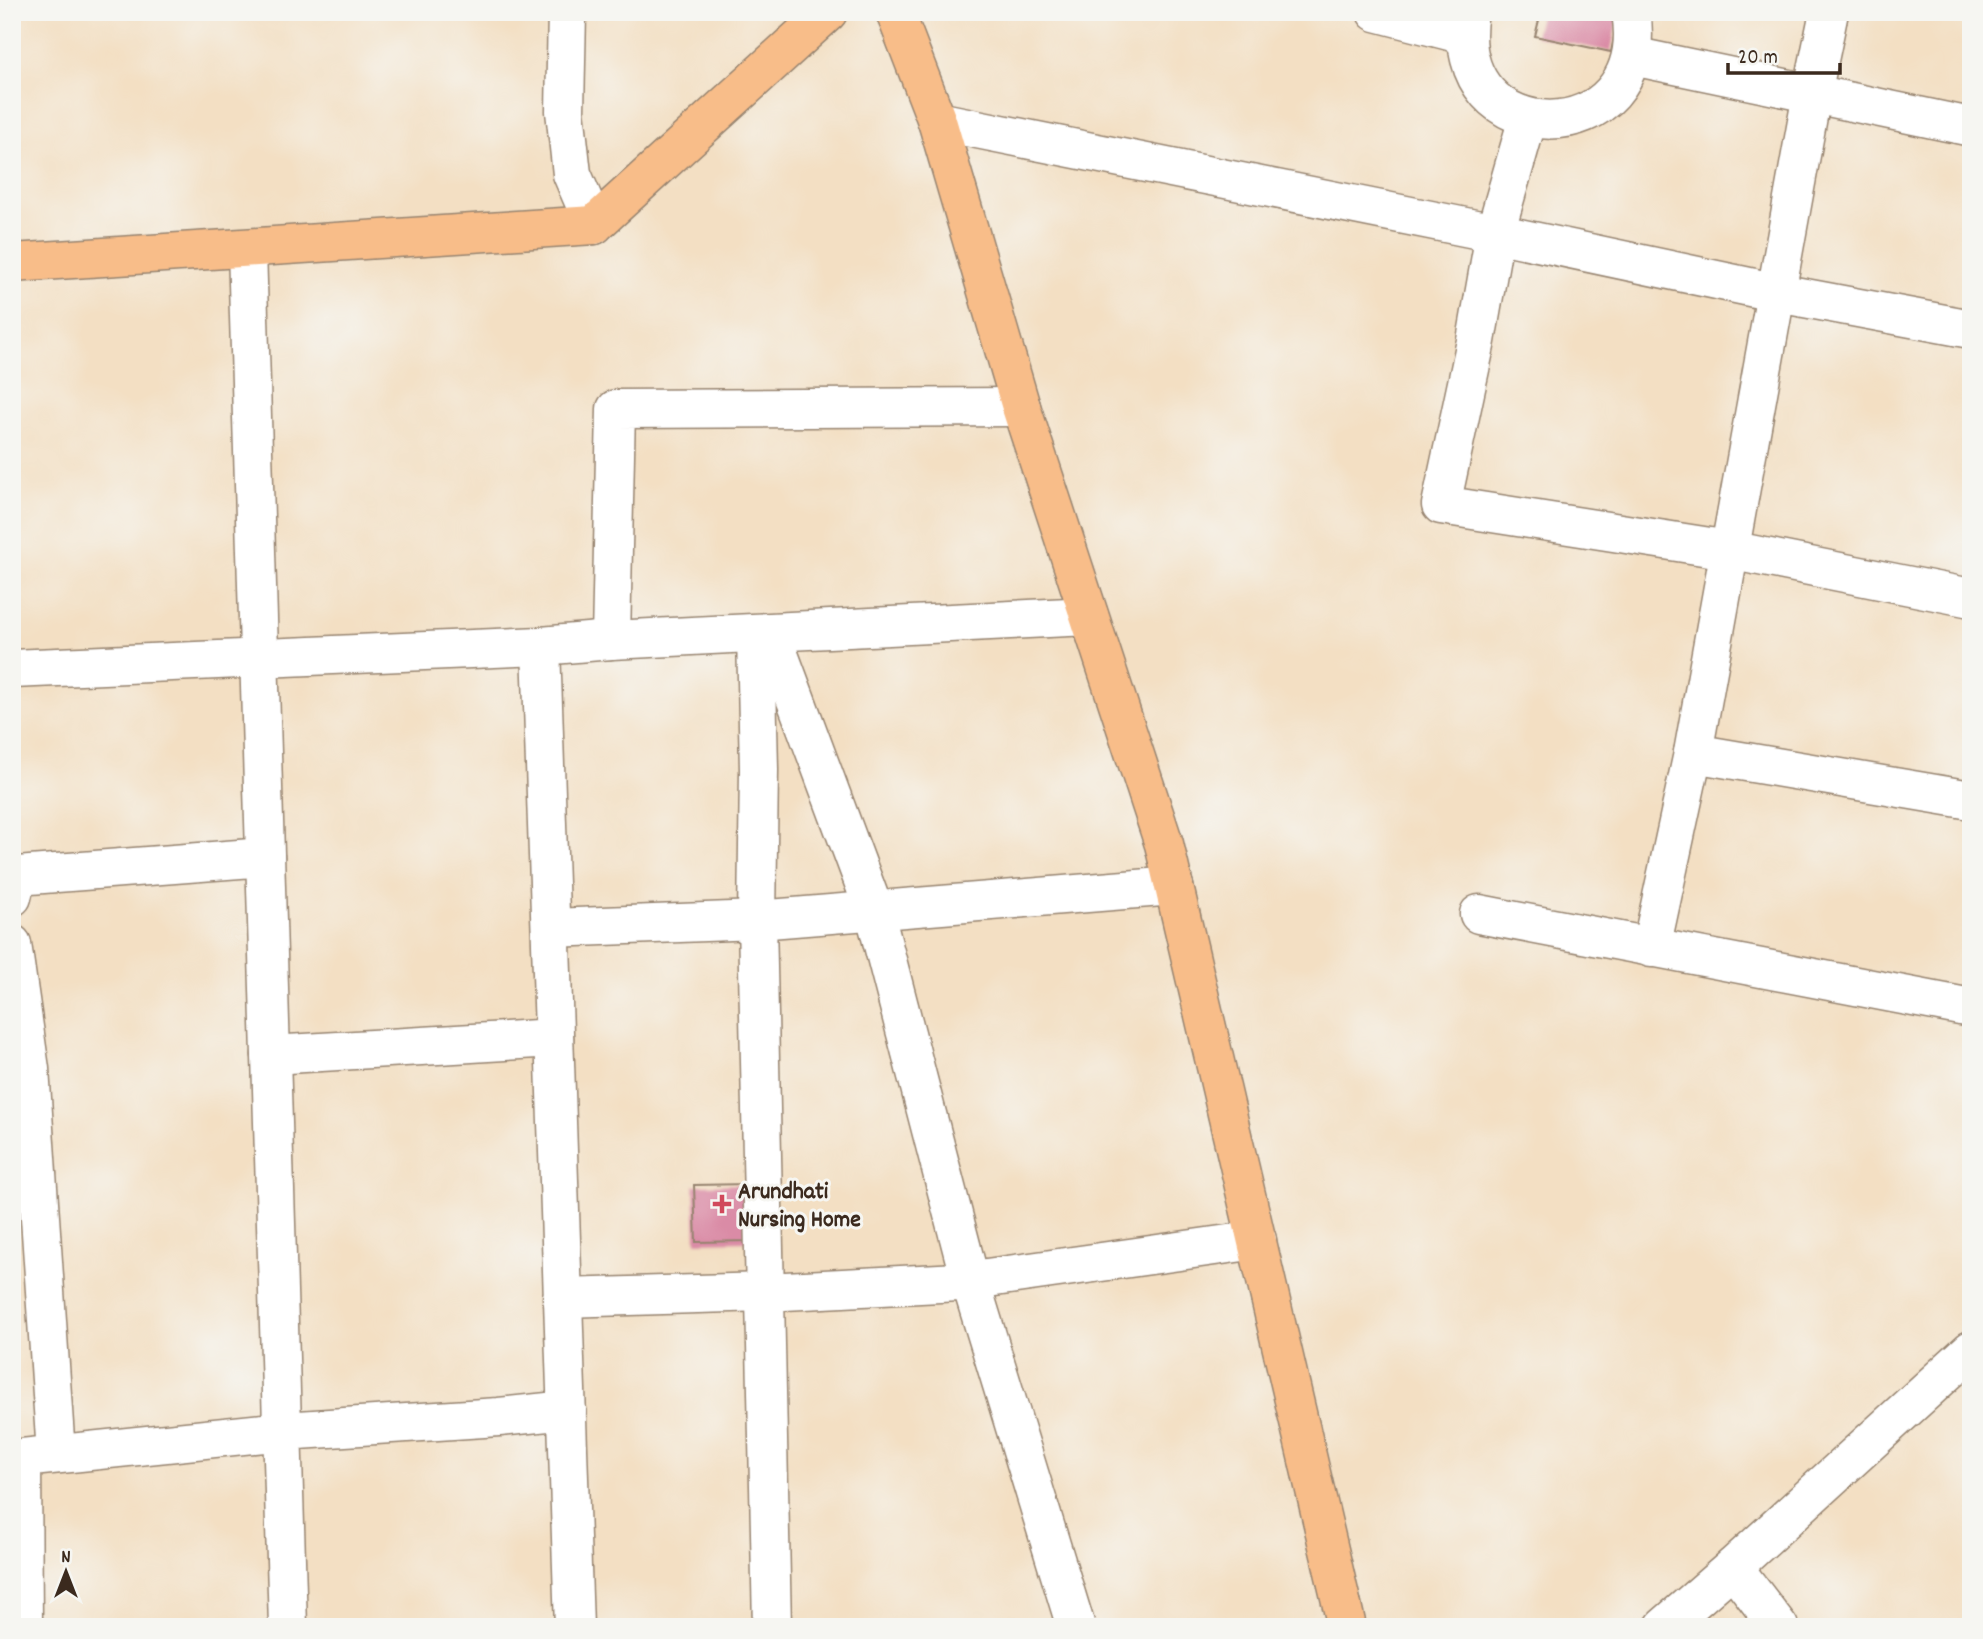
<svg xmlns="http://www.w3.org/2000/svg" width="1983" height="1639" viewBox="0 0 1983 1639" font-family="Dekko,sans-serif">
	<rect width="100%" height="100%" fill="#f6f6f2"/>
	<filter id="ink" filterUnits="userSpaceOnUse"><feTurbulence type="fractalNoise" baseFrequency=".0143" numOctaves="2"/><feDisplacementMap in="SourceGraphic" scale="14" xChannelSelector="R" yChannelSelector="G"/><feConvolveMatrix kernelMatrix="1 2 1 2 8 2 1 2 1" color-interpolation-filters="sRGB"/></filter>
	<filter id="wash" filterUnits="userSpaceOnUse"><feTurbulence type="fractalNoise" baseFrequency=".00686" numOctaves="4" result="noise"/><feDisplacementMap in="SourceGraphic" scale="28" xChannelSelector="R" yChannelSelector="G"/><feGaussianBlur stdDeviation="1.57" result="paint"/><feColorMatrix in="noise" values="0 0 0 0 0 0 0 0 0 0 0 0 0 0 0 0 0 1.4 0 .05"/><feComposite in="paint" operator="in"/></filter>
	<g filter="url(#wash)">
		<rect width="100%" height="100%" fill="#f3dfc3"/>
		<g id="blocks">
			<!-- building -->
			<g fill="#da8ba6">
				<polygon points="1541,12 1594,12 1618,17 1611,52 1535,36"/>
				<polygon points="749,1184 750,1241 696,1242 694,1185"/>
			</g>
		</g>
	</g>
	<g filter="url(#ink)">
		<use href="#blocks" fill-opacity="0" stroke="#978470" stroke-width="2"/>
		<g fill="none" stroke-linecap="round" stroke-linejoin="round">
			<defs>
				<g id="minor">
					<polyline points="567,12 565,111 572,174 594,225"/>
					<polyline points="1376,12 1465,35"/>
					<path d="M1469,12C1445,156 1655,155 1631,12"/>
					<polyline points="1632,56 1971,127"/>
					<polyline points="1528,118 1495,233 1476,341 1441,505 1729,550 1971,598"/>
					<polyline points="937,121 1495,233 1778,293 1971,329"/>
					<polyline points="247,249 288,1627"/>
					<polyline points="771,633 874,910 970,1280 1076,1627"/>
					<polyline points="756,634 759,770 757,920 772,1627"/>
					<polyline points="611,640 616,409 1021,407"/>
					<polyline points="541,646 574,1627"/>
					<polyline points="12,669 541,646 611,640 1089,616"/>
					<polyline points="1693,753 1971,800"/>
					<polyline points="12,897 17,876 265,857"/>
					<polyline points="1479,914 1971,1008"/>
					<polyline points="551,928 757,920 1174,886"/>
					<polyline points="12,944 30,1069 56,1454"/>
					<polyline points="1651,948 1693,753 1812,94 1829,12"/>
					<polyline points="271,1055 554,1038"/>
					<polyline points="562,1298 765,1292 959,1282 1257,1240"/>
					<polyline points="1733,1567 1779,1627"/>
					<polyline points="23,1627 22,1458 283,1431 499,1417 567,1410"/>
					<polyline points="1664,1627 1733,1567 1971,1350"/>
				</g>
				<g id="major">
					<polyline points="895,12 937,121 1021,407 1164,844 1347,1627"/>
					<polyline points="12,263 594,225 828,12"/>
				</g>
			</defs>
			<!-- minor casing -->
			<use href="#minor" stroke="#978470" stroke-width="41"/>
			<!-- major casing -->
			<use href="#major" stroke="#978470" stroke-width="41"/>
			<!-- minor -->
			<use href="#minor" stroke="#fff" stroke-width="38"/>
			<!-- major -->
			<use href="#major" stroke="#f8bd89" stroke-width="38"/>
		</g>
	</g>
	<!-- markers -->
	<path fill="#d1495b" stroke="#f6f6f2" stroke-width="2.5" d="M718.5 1193.5h7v7h7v7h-7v7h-7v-7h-7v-7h7z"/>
	<g text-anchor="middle" stroke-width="6" stroke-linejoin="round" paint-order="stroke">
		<!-- poi labels -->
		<g font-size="24" font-weight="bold" fill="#3b2a1e" stroke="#f6f6f2" text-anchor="start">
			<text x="738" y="1198">Arundhati<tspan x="738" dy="28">Nursing Home</tspan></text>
		</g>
	</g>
	<!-- margin -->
	<rect width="1983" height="1639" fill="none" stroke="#f6f6f2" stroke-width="42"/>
	<!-- north arrow -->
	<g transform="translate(66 1572)" stroke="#f6f6f2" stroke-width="5" paint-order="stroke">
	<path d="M0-5L12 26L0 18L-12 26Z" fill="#3b2a1e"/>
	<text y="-10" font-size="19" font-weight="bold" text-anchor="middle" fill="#3b2a1e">N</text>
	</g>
	<!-- scale -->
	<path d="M1728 63v10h112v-10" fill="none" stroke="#3b2a1e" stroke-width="3.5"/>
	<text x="1738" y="63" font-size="21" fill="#3b2a1e" stroke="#f6f6f2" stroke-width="5" paint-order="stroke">20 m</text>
</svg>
